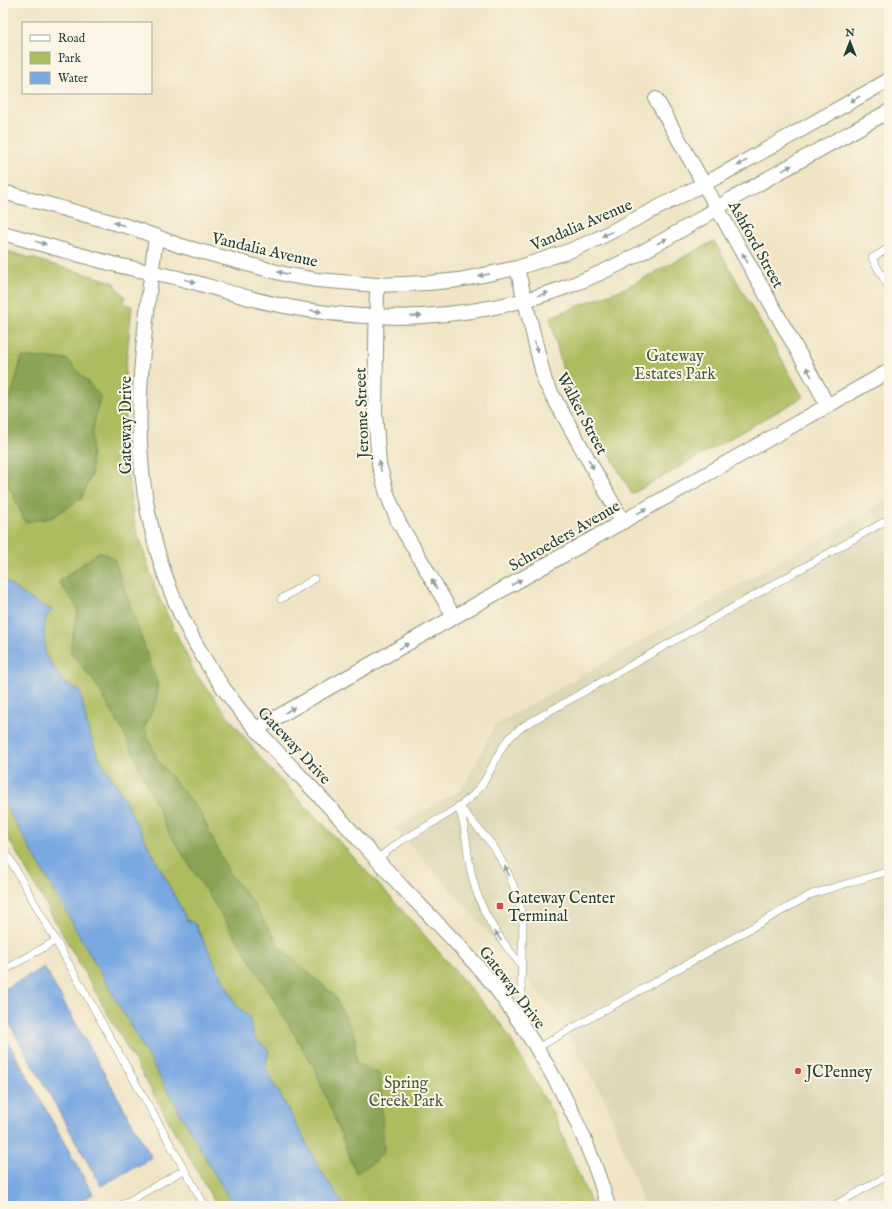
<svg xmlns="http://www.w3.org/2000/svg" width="892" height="1209" viewBox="0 0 892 1209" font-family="'IM FELL English',serif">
	<rect width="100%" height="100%" fill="#fcf5e5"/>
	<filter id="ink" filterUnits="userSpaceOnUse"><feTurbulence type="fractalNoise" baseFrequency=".025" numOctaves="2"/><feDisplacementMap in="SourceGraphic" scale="8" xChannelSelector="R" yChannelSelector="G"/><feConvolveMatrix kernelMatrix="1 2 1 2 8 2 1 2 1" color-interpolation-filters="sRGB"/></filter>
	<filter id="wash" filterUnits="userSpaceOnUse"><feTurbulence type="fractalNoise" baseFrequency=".012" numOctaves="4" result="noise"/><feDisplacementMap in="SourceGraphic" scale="16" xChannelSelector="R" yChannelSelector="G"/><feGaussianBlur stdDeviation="0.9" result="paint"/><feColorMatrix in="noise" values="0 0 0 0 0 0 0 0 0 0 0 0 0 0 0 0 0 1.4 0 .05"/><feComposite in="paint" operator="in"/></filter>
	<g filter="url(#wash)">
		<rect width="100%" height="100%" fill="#f0e4c5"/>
		<!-- built -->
		<polygon fill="#dfd8b7" points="889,499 889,1206 643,1206 637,1186 604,1098 552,1008 460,900 394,828 462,789 495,725"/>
		<!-- green -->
		<g fill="#adbc5f" stroke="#667c4a">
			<polygon points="714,241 803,397 632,494 563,371 550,317 625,288"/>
			<path d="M3,250L110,281L116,284V287L125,297L124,303L132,306L125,375V457L134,522L156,591L195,673L266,765L323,824L414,923L504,1028L554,1115L592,1206H344L324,1176L265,1067L269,1050L254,1038L249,1017L236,1005L195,924L187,920L117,786L98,756L88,730L80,691L64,683L45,654L44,630L46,617L52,610C35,603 16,591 3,578Z"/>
			<polygon points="3,800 235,1206 217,1206 3,829"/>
		</g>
		<!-- forest -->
		<g fill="#8aa456" stroke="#547045">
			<polygon points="22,357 67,359 100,396 92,435 91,476 81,499 51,518 25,522 12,492 3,477 3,407 8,407"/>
			<polygon points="100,551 114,559 157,683 157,701 144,728 158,761 200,812 229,873 253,903 281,949 334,995 355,1036 356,1063 380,1074 384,1152 371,1164 356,1173 315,1069 246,953 169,833 123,731 96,684 70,652 78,608 59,582"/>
		</g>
		<!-- water -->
		<g fill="#79a8e2" stroke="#4c728b">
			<path d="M3,578C16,591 35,603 52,610L46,617L44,630L45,654L64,683L80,691L88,730L98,756L117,786L187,920L195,924L236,1005L249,1017L254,1038L269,1050L265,1067L324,1176L344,1206H233L3,801Z"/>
			<polygon points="44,967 152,1158 101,1186 3,1012 3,990"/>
			<polygon points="3,1033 93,1194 71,1206 3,1206"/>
		</g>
	</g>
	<g filter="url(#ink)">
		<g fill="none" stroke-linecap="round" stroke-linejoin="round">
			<defs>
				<g id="lane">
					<polyline points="889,248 872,258 889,288"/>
					<polyline points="281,599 314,579"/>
					<polyline points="459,806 494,847 508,873 518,897 523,923 521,984 524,1023"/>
					<path d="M459,807C461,816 464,824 465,833C468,848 468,862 472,876C481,914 498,937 522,966"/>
					<polyline points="3,847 205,1206"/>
					<path d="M378,859C406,832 446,821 473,795C487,782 492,764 502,748C507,738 517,731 525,725L889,519"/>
					<polyline points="3,971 55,941"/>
					<polyline points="537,1048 812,894 889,871"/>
					<polyline points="120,1206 184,1170"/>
					<polyline points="833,1206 889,1175"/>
				</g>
				<g id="street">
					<polyline points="656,99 819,389 827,406"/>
					<polyline points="3,192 133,228 181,246 288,275 317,280 377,285 428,283 459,280 517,268 569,251 597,239 721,175 889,80"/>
					<path d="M3,233C41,244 79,255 117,265C137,270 158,273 178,278C210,286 241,297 274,304C371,325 475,321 569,286C614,269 658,244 700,219C710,213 721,205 732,199C784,169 837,140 889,111"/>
					<path d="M156,236C145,329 129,424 149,517C163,587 195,653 239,709C265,741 295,770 323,800C350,829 376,859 403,888C430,916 459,944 484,974C498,989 509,1007 521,1024C559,1080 589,1140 608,1206"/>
					<polyline points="517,268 545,382 623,522"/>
					<polyline points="377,285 375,412 379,464 387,494 398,521 454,617"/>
					<polyline points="256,729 889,371"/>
				</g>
			</defs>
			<!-- lane casing -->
			<use href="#lane" stroke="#88907c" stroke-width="8"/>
			<!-- street casing -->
			<use href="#street" stroke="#88907c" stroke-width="16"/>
			<!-- lane -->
			<use href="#lane" stroke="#fff" stroke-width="7"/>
			<!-- street -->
			<use href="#street" stroke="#fff" stroke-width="14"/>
		</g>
		<!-- one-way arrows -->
		<defs><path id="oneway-solid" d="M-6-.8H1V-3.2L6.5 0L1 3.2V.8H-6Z"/></defs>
		<g fill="#8f9e9a">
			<use href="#oneway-solid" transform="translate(855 99) rotate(151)"/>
			<use href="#oneway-solid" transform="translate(742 163) rotate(151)"/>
			<use href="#oneway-solid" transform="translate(787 168) rotate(-29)"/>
			<use href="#oneway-solid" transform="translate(119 224) rotate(-164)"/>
			<use href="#oneway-solid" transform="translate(607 234) rotate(154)"/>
			<use href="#oneway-solid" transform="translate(662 241) rotate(-30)"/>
			<use href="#oneway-solid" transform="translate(41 243) rotate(16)"/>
			<use href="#oneway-solid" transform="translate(745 258) rotate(-119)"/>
			<use href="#oneway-solid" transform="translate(283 273) rotate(-167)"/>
			<use href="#oneway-solid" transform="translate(484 275) rotate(169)"/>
			<use href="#oneway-solid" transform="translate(190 281) rotate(16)"/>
			<use href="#oneway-solid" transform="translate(543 294) rotate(-17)"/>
			<use href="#oneway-solid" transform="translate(316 311) rotate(8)"/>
			<use href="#oneway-solid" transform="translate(416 316) rotate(-2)"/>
			<use href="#oneway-solid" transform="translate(536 347) rotate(77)"/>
			<use href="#oneway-solid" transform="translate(809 372) rotate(-119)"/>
			<use href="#oneway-solid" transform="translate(591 464) rotate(61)"/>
			<use href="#oneway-solid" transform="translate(380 466) rotate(-102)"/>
			<use href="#oneway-solid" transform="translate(642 511) rotate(-29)"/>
			<use href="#oneway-solid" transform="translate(517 582) rotate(-30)"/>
			<use href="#oneway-solid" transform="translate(434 584) rotate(-120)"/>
			<use href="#oneway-solid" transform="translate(404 646) rotate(-30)"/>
			<use href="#oneway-solid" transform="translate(290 710) rotate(-30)"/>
			<use href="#oneway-solid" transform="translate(507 871) rotate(-115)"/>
			<use href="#oneway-solid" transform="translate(498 936) rotate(-124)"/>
		</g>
	</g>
	<!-- markers -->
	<g fill="#d1495b" stroke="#fcf5e5" stroke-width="1.5">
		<rect x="496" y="902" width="8" height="8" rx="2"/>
		<circle cx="798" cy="1071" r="4"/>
	</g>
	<g text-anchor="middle" stroke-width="4" stroke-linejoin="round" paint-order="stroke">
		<!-- street labels -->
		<g font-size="16" fill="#1f3d34" stroke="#fcf5e5">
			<text transform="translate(581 224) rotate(-23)" y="6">Vandalia Avenue</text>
			<text transform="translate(757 244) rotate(61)" y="6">Ashford Street</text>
			<text transform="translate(265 249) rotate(13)" y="6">Vandalia Avenue</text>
			<text transform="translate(361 413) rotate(-92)" y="6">Jerome Street</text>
			<text transform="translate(583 413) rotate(62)" y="6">Walker Street</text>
			<text transform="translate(125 425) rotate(-90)" y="6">Gateway Drive</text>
			<text transform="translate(564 535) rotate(-30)" y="6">Schroeders Avenue</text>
			<text transform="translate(295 745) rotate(47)" y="6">Gateway Drive</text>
			<text transform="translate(513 987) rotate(53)" y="6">Gateway Drive</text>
		</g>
		<!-- park labels -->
		<g font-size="16" fill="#425d3f" stroke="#fcf5e5">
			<text x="675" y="361">Gateway<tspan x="675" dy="18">Estates Park</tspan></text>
			<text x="406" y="1088">Spring<tspan x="406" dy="18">Creek Park</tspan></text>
		</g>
		<!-- poi labels -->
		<g font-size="16" fill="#1f3d34" stroke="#fcf5e5" text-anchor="start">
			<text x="508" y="903">Gateway Center<tspan x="508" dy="18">Terminal</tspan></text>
			<text x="806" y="1077">JCPenney</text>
		</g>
	</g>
	<!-- margin -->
	<rect width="892" height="1209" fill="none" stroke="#fcf5e5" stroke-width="16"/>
	<!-- legend -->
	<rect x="22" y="22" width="130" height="72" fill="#fcf5e5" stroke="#a4ab9e"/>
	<rect x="30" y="35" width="20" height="6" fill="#ffffff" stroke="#a4ab9e"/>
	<text x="58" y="42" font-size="12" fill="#1f3d34">Road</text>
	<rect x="30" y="52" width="20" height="12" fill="#adbc5f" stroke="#a4ab9e"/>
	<text x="58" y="62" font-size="12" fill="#1f3d34">Park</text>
	<rect x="30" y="72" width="20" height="12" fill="#79a8e2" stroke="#a4ab9e"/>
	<text x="58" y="82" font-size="12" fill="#1f3d34">Water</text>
	<!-- north arrow -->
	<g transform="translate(850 42)" stroke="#fcf5e5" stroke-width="3" paint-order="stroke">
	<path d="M0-3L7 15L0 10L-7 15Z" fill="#1f3d34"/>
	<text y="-6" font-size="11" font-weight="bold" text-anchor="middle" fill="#1f3d34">N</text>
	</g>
</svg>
